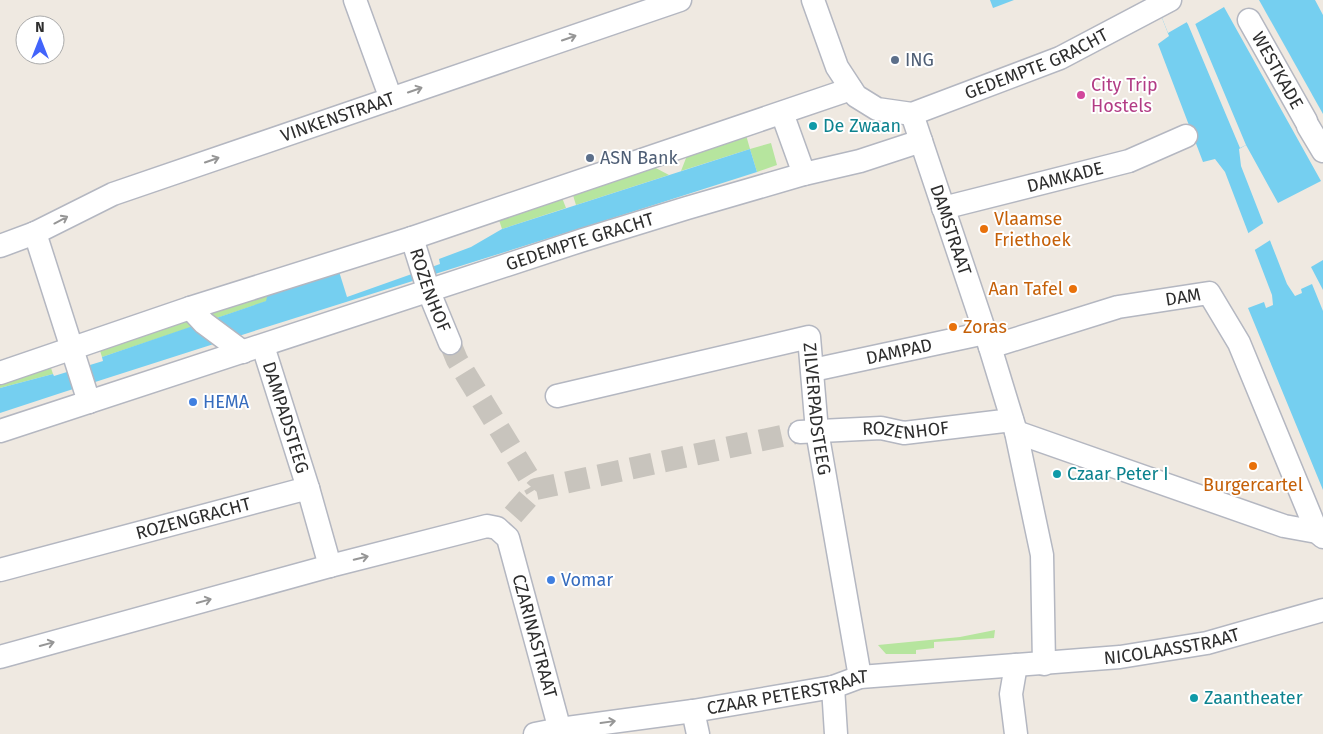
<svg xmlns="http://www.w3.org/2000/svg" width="1323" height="734" viewBox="0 0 1323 734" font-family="'Fira Sans',sans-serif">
	<rect width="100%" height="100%" fill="#efe9e1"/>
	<!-- green -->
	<g fill="#b6e59e">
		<polygon points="746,135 750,149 771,143 777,165 757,172 750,149 681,171 688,153"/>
		<polygon points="652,166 669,175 576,205 572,192"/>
		<polygon points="561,195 566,208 502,229 498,217"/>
		<polygon points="269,289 267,301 211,320 199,311"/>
		<polygon points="182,318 195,326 102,357 98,344"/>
		<polygon points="48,359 53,374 0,388 0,377"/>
		<polygon points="995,630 994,638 934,642 934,648 916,650 916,654 886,654 878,645 960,637"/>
	</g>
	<!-- water -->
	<g fill="#75cff0">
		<polygon points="990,0 1014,0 993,8"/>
		<polygon points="1155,0 1179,0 1187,23 1192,26 1224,7 1321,181 1278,203 1246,145 1239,149 1241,166 1287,284 1295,296 1302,293 1301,289 1312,284 1323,311 1323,490 1248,308 1264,302 1266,308 1273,305 1272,295 1225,172 1215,159 1203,162 1158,44 1169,36"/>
		<polygon points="1259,0 1315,0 1323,15 1323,114"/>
		<path d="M750,149L757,172C505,253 252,330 0,413V388L53,374L54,376L103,361L102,357L266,301L269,289L337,265L347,297L440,264L439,259L471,247L502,229Z"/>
		<polygon points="1323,260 1323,290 1311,267"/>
	</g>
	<!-- pier -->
	<g fill="#efe9e1">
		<polygon points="1155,0 1181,0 1190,22 1194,21 1246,145 1240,148 1187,22 1168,33"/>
		<polygon points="1265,222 1272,239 1253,251 1247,234"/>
	</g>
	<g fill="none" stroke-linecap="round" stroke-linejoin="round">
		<!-- minor-tunnel -->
		<g stroke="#c8c4bd" stroke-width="22" stroke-dasharray="22 11" stroke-linecap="butt">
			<polyline points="450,343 457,360 536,489"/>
			<polyline points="513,515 536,489 800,432"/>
		</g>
		<defs>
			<g id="minor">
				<polyline points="355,0 391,99"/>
				<path id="s1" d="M813,0L837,67L856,96L877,109L912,114L1060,58L1170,0"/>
				<path id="s2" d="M1249,20L1306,121"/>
				<polyline points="782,113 804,174"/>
				<path id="s3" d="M912,114L990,347L1016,432L1042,555L1044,664"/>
				<polyline points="1308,126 1323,151"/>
				<path id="s4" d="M943,208L1129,161L1186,136"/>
				<polyline points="35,233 89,402"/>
				<path id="s5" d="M412,238L429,292L450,343"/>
				<path id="s6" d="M0,246L35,233L113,194L680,0"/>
				<polyline points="190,308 204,323 243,352"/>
				<path id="s7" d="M263,346L308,488"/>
				<path id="s8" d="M990,347L1118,307L1209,293L1239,343L1317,532"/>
				<path id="s9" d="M813,370L985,333"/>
				<polyline points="0,373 190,308 412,238 851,89"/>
				<path id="s10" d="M557,396L809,337L817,431L860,677"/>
				<path id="s11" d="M0,431L583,240L687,208L804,174L860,161L921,141"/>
				<path id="s12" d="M800,432L881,428L904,433L1012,420"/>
				<polyline points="1016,432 1284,526 1317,532 1323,537"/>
				<path id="s13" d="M0,570L308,488L330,566"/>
				<path id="s14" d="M0,657L330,566L487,526L497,528L508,538L561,734"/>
				<polyline points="833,687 836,734"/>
				<polyline points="693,711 698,734"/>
				<path id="s15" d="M535,734L560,729L693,711L833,687L860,677L1120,657L1207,643L1323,610"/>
				<polyline points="1016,734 1011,694 1016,665"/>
			</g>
		</defs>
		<!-- minor casing -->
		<use href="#minor" stroke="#b4b7c1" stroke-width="25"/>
		<!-- minor -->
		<use href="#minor" stroke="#fff" stroke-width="22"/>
	</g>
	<!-- one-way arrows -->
	<defs><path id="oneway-shaft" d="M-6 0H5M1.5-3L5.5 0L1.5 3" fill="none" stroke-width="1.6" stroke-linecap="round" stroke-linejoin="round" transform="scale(1.25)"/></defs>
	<g stroke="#969696">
		<use href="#oneway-shaft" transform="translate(569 38) rotate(-19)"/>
		<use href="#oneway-shaft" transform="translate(415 90) rotate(-19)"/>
		<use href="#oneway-shaft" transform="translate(212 160) rotate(-19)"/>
		<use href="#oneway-shaft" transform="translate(61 220) rotate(-28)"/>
		<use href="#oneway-shaft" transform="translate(361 558) rotate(-14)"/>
		<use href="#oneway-shaft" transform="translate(204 601) rotate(-15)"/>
		<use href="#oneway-shaft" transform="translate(47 644) rotate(-15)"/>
		<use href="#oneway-shaft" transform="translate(608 722) rotate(-8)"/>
	</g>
	<!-- markers -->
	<g fill="#5c6f8a" stroke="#fff" stroke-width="2">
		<circle cx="895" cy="60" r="5"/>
		<circle cx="590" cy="158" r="5"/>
	</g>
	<circle fill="#d1479c" stroke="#fff" stroke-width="2" cx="1081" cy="95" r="5"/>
	<g fill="#0f9aa8" stroke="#fff" stroke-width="2">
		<circle cx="813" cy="126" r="5"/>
		<circle cx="1057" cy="474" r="5"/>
		<circle cx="1194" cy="698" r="5"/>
	</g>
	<g fill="#e8710a" stroke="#fff" stroke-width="2">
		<circle cx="984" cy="229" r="5"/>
		<circle cx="1073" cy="289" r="5"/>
		<circle cx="953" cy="327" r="5"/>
		<circle cx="1253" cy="466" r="5"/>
	</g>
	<g fill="#3f7fe0" stroke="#fff" stroke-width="2">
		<circle cx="193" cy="402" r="5"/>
		<circle cx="551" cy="580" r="5"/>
	</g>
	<g text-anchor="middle" stroke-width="4" stroke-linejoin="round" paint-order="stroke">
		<!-- service labels -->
		<g font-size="18" fill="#4e5e75" stroke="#fff" text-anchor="start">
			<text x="905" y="66">ING</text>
			<text x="600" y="164">ASN Bank</text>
		</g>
		<!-- street labels -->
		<g font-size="18" fill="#2e2e2e" stroke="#fff">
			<text dy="6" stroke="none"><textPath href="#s1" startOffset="300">GEDEMPTE GRACHT</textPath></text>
			<text dy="6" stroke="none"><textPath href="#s2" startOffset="58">WESTKADE</textPath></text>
			<text dy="6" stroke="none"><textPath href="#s6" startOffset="362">VINKENSTRAAT</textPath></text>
			<text dy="6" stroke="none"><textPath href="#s4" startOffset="126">DAMKADE</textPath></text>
			<text dy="6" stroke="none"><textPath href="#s3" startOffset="122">DAMSTRAAT</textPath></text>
			<text dy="6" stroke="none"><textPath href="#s11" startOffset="610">GEDEMPTE GRACHT</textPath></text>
			<text dy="6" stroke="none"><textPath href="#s5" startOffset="55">ROZENHOF</textPath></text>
			<text dy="6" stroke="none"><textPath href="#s8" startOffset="200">DAM</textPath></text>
			<text dy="6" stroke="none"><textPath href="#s9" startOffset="88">DAMPAD</textPath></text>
			<text dy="6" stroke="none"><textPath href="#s10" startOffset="331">ZILVERPADSTEEG</textPath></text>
			<text dy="6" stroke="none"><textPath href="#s7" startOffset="75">DAMPADSTEEG</textPath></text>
			<text dy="6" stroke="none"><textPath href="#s12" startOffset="106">ROZENHOF</textPath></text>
			<text dy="6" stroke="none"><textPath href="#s13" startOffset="200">ROZENGRACHT</textPath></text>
			<text dy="6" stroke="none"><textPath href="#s14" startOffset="631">CZARINASTRAAT</textPath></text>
			<text dy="6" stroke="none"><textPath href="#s15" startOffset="644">NICOLAASSTRAAT</textPath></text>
			<text dy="6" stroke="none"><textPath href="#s15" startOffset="256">CZAAR PETERSTRAAT</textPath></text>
		</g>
		<!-- hotel labels -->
		<g font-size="18" fill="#b23c85" stroke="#fff" text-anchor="start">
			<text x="1091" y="91">City Trip<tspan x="1091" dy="21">Hostels</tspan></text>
		</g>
		<!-- culture labels -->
		<g font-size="18" fill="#0d838f" stroke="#fff" text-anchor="start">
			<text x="823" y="132">De Zwaan</text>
			<text x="1067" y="480">Czaar Peter I</text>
			<text x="1204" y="704">Zaantheater</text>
		</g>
		<!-- food labels -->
		<g font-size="18" fill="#c56008" stroke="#fff" text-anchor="start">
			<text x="994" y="225">Vlaamse<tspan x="994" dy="21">Friethoek</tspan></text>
			<text x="1063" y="295" text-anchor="end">Aan Tafel</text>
			<text x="963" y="333">Zoras</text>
			<text x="1253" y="491" text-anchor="middle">Burgercartel</text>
		</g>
		<!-- shop labels -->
		<g font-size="18" fill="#366cbe" stroke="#fff" text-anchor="start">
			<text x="203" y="408">HEMA</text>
			<text x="561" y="586">Vomar</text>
		</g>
	</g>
	<!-- north arrow -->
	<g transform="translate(40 40)"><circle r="24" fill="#ffffff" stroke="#ababab"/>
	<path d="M0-4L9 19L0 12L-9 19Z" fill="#4264fb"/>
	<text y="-8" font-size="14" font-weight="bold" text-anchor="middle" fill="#2e2e2e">N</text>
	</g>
</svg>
